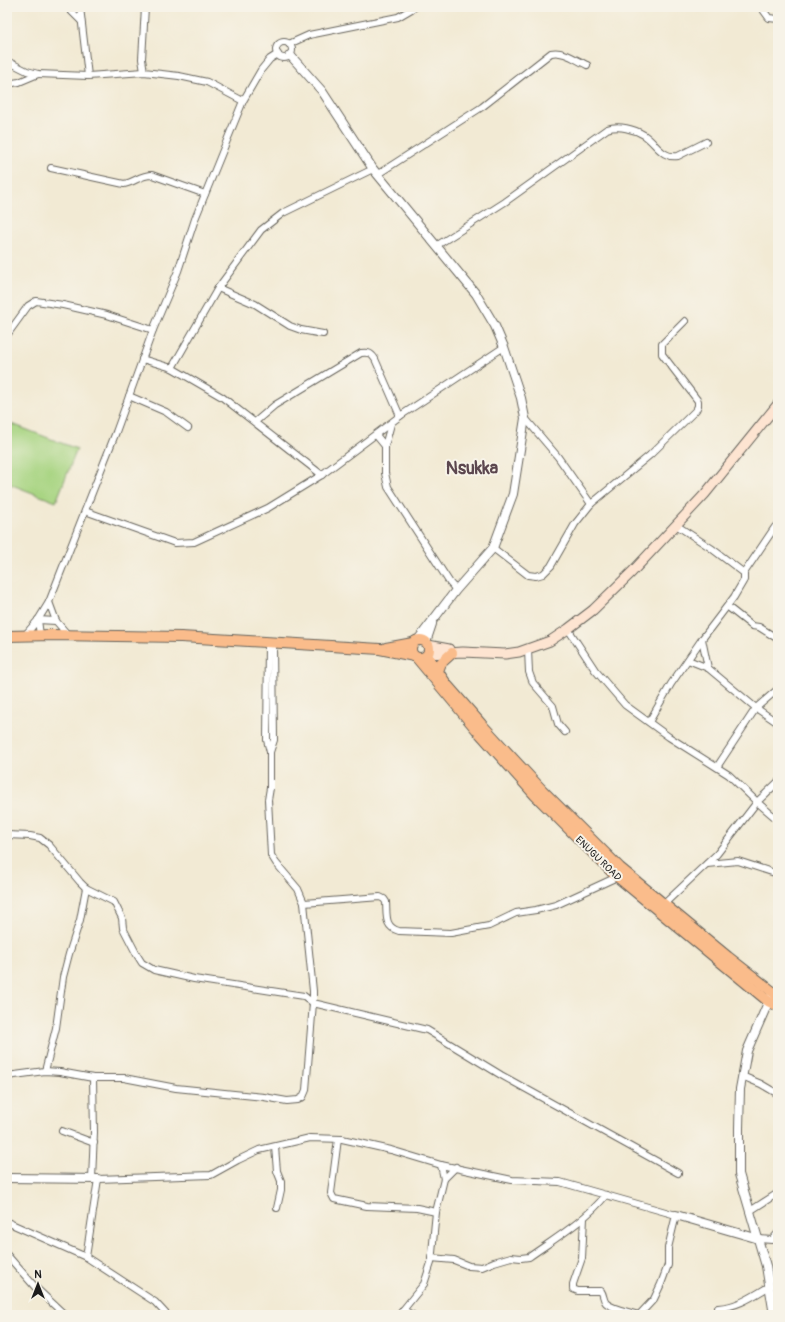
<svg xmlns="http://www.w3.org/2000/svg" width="785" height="1322" viewBox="0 0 785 1322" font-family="Pangolin,sans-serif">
	<rect width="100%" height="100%" fill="#f7f3e8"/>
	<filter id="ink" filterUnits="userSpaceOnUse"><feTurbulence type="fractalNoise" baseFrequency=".025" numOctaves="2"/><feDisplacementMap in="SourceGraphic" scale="8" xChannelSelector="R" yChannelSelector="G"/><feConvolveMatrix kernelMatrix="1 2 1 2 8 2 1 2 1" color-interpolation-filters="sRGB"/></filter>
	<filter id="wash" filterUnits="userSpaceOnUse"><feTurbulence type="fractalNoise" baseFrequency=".012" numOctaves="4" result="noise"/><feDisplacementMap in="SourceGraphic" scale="16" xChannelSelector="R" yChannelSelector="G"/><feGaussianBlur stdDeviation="0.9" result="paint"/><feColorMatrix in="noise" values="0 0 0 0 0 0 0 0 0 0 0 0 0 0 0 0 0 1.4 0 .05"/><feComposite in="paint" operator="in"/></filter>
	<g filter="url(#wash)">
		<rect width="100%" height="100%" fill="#f2ead4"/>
		<!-- green -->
		<polygon fill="#a7d481" stroke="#62784e" points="7,422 77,449 56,502 7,483"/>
	</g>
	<g filter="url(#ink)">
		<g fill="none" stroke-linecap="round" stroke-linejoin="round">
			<defs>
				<g id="minor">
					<polyline points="67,7 81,21"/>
					<polyline points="80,7 88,76"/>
					<polyline points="761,7 769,18 778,19"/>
					<circle cx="284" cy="50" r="8"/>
					<polyline points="289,44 309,35 398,17 415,7"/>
					<polyline points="7,61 27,71 38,74 88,76 144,72 179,76 207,82 243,101"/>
					<polyline points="144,72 142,59 145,7"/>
					<polyline points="7,84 19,82 38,74"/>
					<path d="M51,168L124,184C135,182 140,175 152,175L205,194"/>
					<path d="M378,174L482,107L551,53C563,50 576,60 587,65"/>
					<path d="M436,246L505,202L607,129C619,125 634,129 644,135C656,143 662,159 678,156L706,142"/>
					<polyline points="218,288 255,304 290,326 301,330 323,334"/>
					<polyline points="7,335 28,306 36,301 63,305 107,315 153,330"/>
					<polyline points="142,359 172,368 222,397 322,475"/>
					<polyline points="172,368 218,288 261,230 283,213 373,169"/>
					<polyline points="129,396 166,412 188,428"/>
					<polyline points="525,418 558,457 591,504"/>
					<path d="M255,422L275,405L361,353C368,352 371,353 375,359L400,416"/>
					<polyline points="391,424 385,446 385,473 388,487 450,583 456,590"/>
					<polyline points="376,435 385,446"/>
					<polyline points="85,511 175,543 194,542 268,508 320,476 400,416 504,347"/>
					<polyline points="493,548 528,575 536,576 543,574 551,566 575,524 591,504 650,455 696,410 698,406 698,401 662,354 662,344 685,321"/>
					<polyline points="744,573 775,527"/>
					<polyline points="49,602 56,621 68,635"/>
					<polyline points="728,607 752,626 759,627 778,639"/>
					<polyline points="38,620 56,621"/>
					<polyline points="38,620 40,635"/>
					<polyline points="568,629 595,670 625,705 669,737 729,775 757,802 778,820"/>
					<polyline points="25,635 38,620 49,602 116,432 153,330 178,271 195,219 243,101 261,70 270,59 278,54"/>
					<polyline points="702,639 708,668"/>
					<polyline points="268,642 267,740 270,752"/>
					<polyline points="528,650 529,672 533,683 553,706 558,724 565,732"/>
					<polyline points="688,660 708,668 756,708 778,723"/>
					<polyline points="649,722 671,684 702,639 734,597 744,580 744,573 711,548 676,525"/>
					<polyline points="717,767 756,708 778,689"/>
					<polyline points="7,835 30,836 40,838 49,845 80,882 86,888 114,902 122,918 123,928 137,955 142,963 154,970 194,979 304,996 313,1003 427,1030 501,1075 678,1173"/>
					<polyline points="707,864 738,861 778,874"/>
					<path d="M304,903L380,897L384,899L386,902C387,915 384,927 399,931L451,933L489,926L516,913L536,910L556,905L617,877"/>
					<polyline points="664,904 717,854 757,802 778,782"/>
					<polyline points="45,1071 56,1028 63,977 69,954 80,920 86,888"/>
					<polyline points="7,1076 45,1071 60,1072 93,1078 124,1078 176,1088 264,1097 287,1101 298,1100 303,1097 306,1090 313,1003 313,991 304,903 298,889 276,863 271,855 268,800 270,788 270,752 274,740 273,643"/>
					<polyline points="742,1076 761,1084 778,1094"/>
					<polyline points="62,1131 94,1143"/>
					<polyline points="338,1139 331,1193 334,1199 367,1206 417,1208 436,1212"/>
					<polyline points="275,1147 277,1171 281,1181 281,1190 277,1208"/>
					<polyline points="92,1179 94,1132 93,1078"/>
					<polyline points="444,1179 456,1167"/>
					<polyline points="750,1211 778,1193"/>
					<path d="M584,1218L582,1258L573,1284V1289L578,1291H601C604,1295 603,1300 606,1303C612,1309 630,1312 638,1315"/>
					<polyline points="7,1222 86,1257 155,1302 167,1315"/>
					<polyline points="759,1239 772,1240 778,1233"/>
					<polyline points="7,1255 36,1288 65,1315"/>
					<polyline points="86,1257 98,1179 211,1175 238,1160 259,1150 310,1138 342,1139 391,1150 441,1165 512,1180 560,1182 676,1215 668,1248 668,1265 661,1284 654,1299 639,1315"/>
					<path d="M431,1258L454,1260L469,1266L482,1267L494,1262L511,1257L521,1258L529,1257C556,1238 585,1221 606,1195"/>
					<path d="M718,1308C738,1307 753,1296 770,1286"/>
					<polyline points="403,1310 413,1315"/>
					<polyline points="399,1315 424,1284 431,1263 436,1212 444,1179 441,1165"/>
				</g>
				<g id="tertiary">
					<polyline points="290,55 322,91 373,169 476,294 495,326 504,347 521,398 525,418 513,494 493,548 456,590 417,641"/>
					<polyline points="426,642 432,624"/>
					<polyline points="771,996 747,1051 740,1089 739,1128 739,1174 766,1266 774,1315"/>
					<polyline points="7,1178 98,1179"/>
					<polyline points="676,1215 759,1239"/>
				</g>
				<g id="secondary">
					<polyline points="428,645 449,649"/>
					<polyline points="428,654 463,652 505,654 519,652 550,641 568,629 593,610 632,572 705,494 778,404"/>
				</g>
				<g id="primary">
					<polyline points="7,636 53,635 181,637 380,649 414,656"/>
					<circle cx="420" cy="649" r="9"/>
					<polyline points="386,648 413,643"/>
					<polyline points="427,656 447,685 482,725 541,789 620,868 728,957 778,996"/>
					<polyline points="417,658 477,730 535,795 614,874 768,1001 778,1006"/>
					<polyline points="438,671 441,663 452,653"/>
				</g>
			</defs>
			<!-- minor casing -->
			<use href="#minor" stroke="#67645c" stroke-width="8"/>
			<!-- tertiary casing -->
			<use href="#tertiary" stroke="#67645c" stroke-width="10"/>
			<!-- secondary casing -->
			<use href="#secondary" stroke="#67645c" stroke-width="11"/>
			<!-- primary casing -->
			<use href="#primary" stroke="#67645c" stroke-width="12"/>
			<!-- minor -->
			<use href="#minor" stroke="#fff" stroke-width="6"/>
			<!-- tertiary -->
			<use href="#tertiary" stroke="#fff" stroke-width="8"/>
			<!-- secondary -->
			<use href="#secondary" stroke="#fde4d1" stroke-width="9"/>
			<!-- primary -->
			<use href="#primary" stroke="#fabc8b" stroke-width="10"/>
		</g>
	</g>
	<g text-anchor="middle" stroke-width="4" stroke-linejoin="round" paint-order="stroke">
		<!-- street labels -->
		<g font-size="10" fill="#1c1c1c" stroke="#f7f3e8">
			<text transform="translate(599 858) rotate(44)" y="4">ENUGU ROAD</text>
		</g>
		<!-- town labels -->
		<g font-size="18" font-weight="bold" fill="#5c474f" stroke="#f7f3e8">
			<text x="472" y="474">Nsukka</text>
		</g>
	</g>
	<!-- margin -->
	<rect width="785" height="1322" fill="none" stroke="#f7f3e8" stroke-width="24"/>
	<!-- north arrow -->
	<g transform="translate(38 1284)" stroke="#f7f3e8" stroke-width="3" paint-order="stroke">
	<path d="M0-3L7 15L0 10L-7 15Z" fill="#1c1c1c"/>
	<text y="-6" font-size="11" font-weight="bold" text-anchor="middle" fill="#1c1c1c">N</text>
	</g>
</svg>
